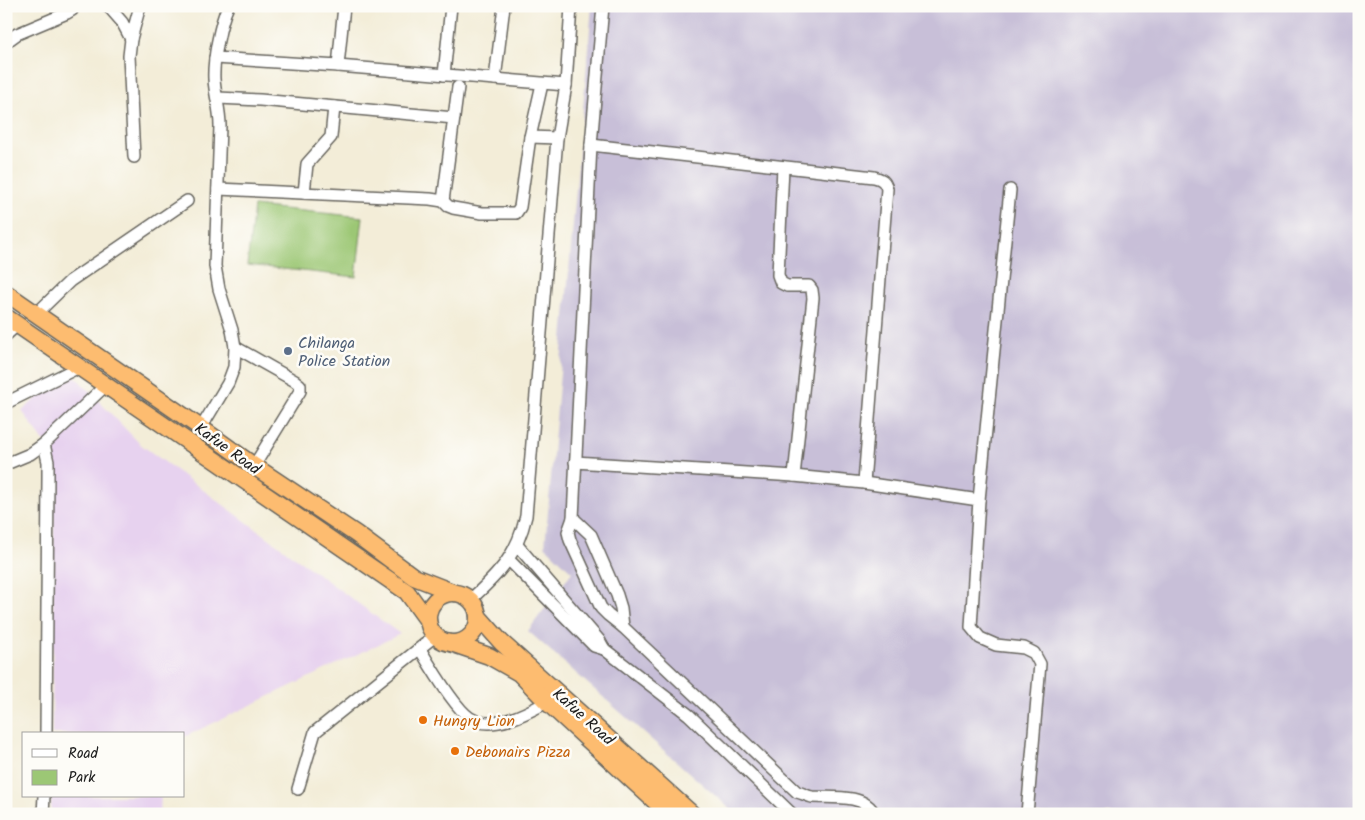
<svg xmlns="http://www.w3.org/2000/svg" width="1365" height="820" viewBox="0 0 1365 820" font-family="Kalam,sans-serif">
	<rect width="100%" height="100%" fill="#fdfcf7"/>
	<filter id="ink" filterUnits="userSpaceOnUse"><feTurbulence type="fractalNoise" baseFrequency=".02" numOctaves="2"/><feDisplacementMap in="SourceGraphic" scale="10" xChannelSelector="R" yChannelSelector="G"/><feConvolveMatrix kernelMatrix="1 2 1 2 8 2 1 2 1" color-interpolation-filters="sRGB"/></filter>
	<filter id="wash" filterUnits="userSpaceOnUse"><feTurbulence type="fractalNoise" baseFrequency=".0096" numOctaves="4" result="noise"/><feDisplacementMap in="SourceGraphic" scale="20" xChannelSelector="R" yChannelSelector="G"/><feGaussianBlur stdDeviation="1.12" result="paint"/><feColorMatrix in="noise" values="0 0 0 0 0 0 0 0 0 0 0 0 0 0 0 0 0 1.4 0 .05"/><feComposite in="paint" operator="in"/></filter>
	<g filter="url(#wash)">
		<rect width="100%" height="100%" fill="#f3edd8"/>
		<!-- built -->
		<g fill="#e7d2ef">
			<polygon points="69,370 140,444 400,634 184,737 184,734 52,734 54,523 53,454 22,411"/>
			<polygon points="51,796 161,796 160,814 51,814"/>
		</g>
		<!-- industrial -->
		<polygon fill="#c8bfd8" points="592,6 1359,6 1359,814 736,814 528,631 572,572 545,546"/>
		<!-- green -->
		<polygon fill="#9cc775" stroke="#5c7248" points="254,206 363,217 356,277 247,265"/>
	</g>
	<g filter="url(#ink)">
		<g fill="none" stroke-linecap="round" stroke-linejoin="round">
			<defs>
				<g id="minor">
					<polyline points="108,6 122,22 131,39"/>
					<path d="M603,6L591,145L573,518L568,532L570,540L601,608L608,615L623,627L797,792C802,793 807,796 812,797C830,798 865,793 874,814"/>
					<polyline points="6,42 17,34 67,13 72,10 74,6"/>
					<polyline points="215,58 338,66 566,85"/>
					<polyline points="338,66 344,6"/>
					<polyline points="444,75 451,6"/>
					<polyline points="495,79 504,6"/>
					<polyline points="218,98 260,100 454,118"/>
					<polyline points="530,137 557,138"/>
					<path d="M591,145L874,177C882,179 885,181 887,189L864,483"/>
					<polyline points="134,157 129,56 131,39 140,6"/>
					<polyline points="783,167 778,275 781,283 787,286 809,286 812,290 813,298 794,476"/>
					<polyline points="218,189 430,199 443,201 448,206 453,208 482,213 516,213 520,207 530,137 542,84"/>
					<polyline points="304,193 307,164 331,137 334,107"/>
					<polyline points="443,201 458,87"/>
					<polyline points="35,315 70,281 187,201"/>
					<polyline points="6,335 17,325"/>
					<polyline points="235,347 295,381 300,385 300,391 254,466"/>
					<polyline points="6,403 79,367"/>
					<path d="M201,428L228,383L234,367L235,347L232,330L219,289L215,266L220,126C220,109 215,96 214,79C213,61 220,23 228,6"/>
					<polyline points="44,444 48,462 48,477 46,734"/>
					<polyline points="575,462 794,476 864,483 979,500 971,627 980,638 996,645 1024,648 1034,653 1040,664 1027,814"/>
					<polyline points="6,464 30,454 44,444 106,385"/>
					<polyline points="979,500 1010,190"/>
					<polyline points="573,518 591,535 617,595 621,608 623,627"/>
					<polyline points="517,545 599,640 604,649"/>
					<polyline points="509,560 594,646 604,649 689,715 792,814"/>
					<path d="M470,600C499,574 517,555 526,516L557,138L566,85L571,6"/>
					<path d="M420,649C430,666 455,708 470,718C493,732 527,713 547,702"/>
					<polyline points="298,789 315,732 435,636"/>
					<polyline points="43,814 44,796"/>
				</g>
				<g id="highway">
					<polyline points="6,293 201,428 254,466 356,534 414,577 455,593"/>
					<polyline points="6,317 407,592 428,621"/>
					<circle cx="453" cy="618" r="25"/>
					<polyline points="478,616 501,642 692,814"/>
					<polyline points="451,643 489,656 519,673 547,702 669,814"/>
				</g>
			</defs>
			<!-- minor casing -->
			<use href="#minor" stroke="#67655e" stroke-width="14"/>
			<!-- highway casing -->
			<use href="#highway" stroke="#67655e" stroke-width="19"/>
			<!-- minor -->
			<use href="#minor" stroke="#fff" stroke-width="11"/>
			<!-- highway -->
			<use href="#highway" stroke="#fdbc70" stroke-width="16"/>
		</g>
	</g>
	<!-- markers -->
	<circle fill="#5c6f8a" stroke="#fdfcf7" stroke-width="2" cx="288" cy="351" r="5"/>
	<g fill="#e8710a" stroke="#fdfcf7" stroke-width="2">
		<circle cx="423" cy="720" r="5"/>
		<circle cx="455" cy="751" r="5"/>
	</g>
	<g text-anchor="middle" stroke-width="5" stroke-linejoin="round" paint-order="stroke">
		<!-- service labels -->
		<g font-size="16" fill="#4e5e75" stroke="#fdfcf7" text-anchor="start">
			<text x="298" y="348">Chilanga<tspan x="298" dy="18">Police Station</tspan></text>
		</g>
		<!-- street labels -->
		<g font-size="16" fill="#1c1c1c" stroke="#fdfcf7">
			<text transform="translate(228 448) rotate(36)" y="6">Kafue Road</text>
			<text transform="translate(584 716) rotate(42)" y="6">Kafue Road</text>
		</g>
		<!-- food labels -->
		<g font-size="16" fill="#c56008" stroke="#fdfcf7" text-anchor="start">
			<text x="433" y="726">Hungry Lion</text>
			<text x="465" y="757">Debonairs Pizza</text>
		</g>
	</g>
	<!-- margin -->
	<rect width="1365" height="820" fill="none" stroke="#fdfcf7" stroke-width="25"/>
	<!-- legend -->
	<rect x="22" y="732" width="162" height="65" fill="#fdfcf7" stroke="#a3a29f"/>
	<rect x="32" y="749" width="25" height="8" fill="#ffffff" stroke="#a3a29f"/>
	<text x="68" y="758" font-size="15" fill="#1c1c1c">Road</text>
	<rect x="32" y="770" width="25" height="15" fill="#9cc775" stroke="#a3a29f"/>
	<text x="68" y="782" font-size="15" fill="#1c1c1c">Park</text>
</svg>
